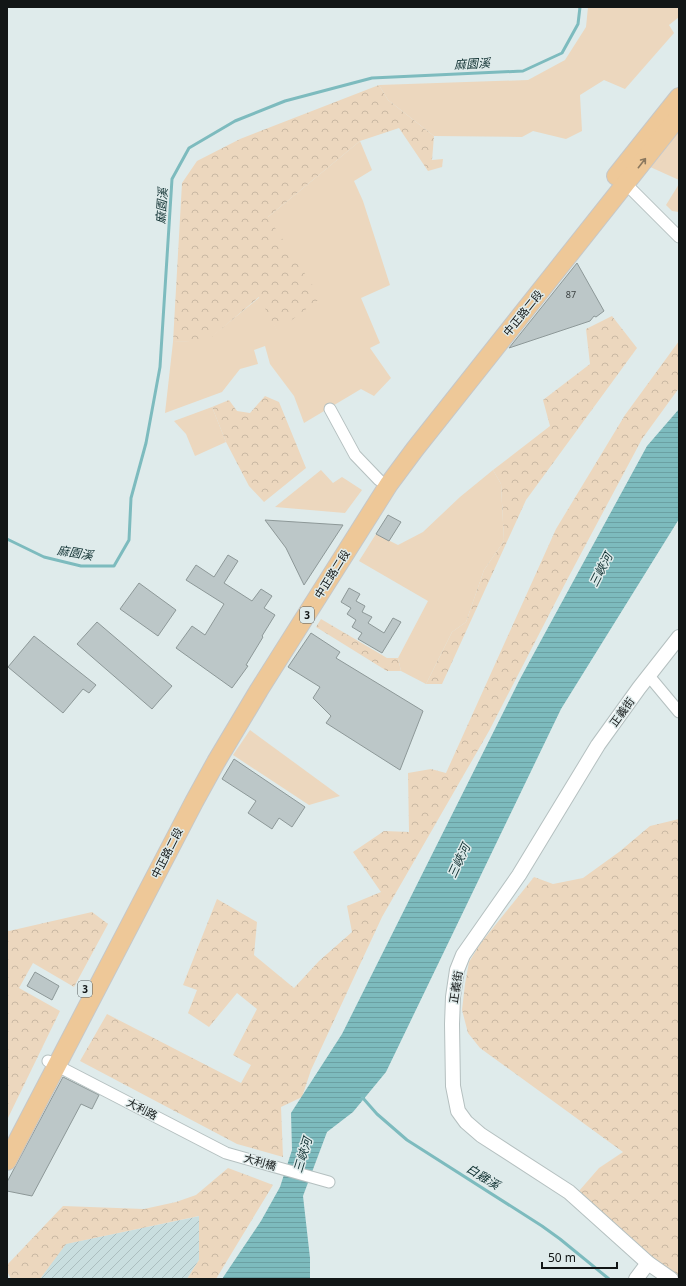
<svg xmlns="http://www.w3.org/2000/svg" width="686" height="1286" viewBox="0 0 686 1286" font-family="'Noto Sans','Noto Sans TC',sans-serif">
	<defs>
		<pattern id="industrial-furrows" width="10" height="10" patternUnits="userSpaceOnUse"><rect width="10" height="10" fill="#c9dedf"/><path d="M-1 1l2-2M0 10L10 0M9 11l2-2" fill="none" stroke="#acbebf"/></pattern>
		<pattern id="forest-crowns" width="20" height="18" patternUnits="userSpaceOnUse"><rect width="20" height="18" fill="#ecd7be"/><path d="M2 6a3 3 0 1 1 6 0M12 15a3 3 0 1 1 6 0" fill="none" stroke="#c9b8a3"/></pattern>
		<pattern id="water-rules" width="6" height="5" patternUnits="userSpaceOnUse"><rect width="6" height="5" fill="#7dbbbe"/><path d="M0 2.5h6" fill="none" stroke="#6ba0a3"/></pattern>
	</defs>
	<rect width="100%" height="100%" fill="#dfebeb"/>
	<!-- industrial -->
	<polygon fill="url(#industrial-furrows)" points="200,1216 199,1260 187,1279 40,1279 65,1244"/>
	<!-- green -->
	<g fill="#ecd7be">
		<polygon points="588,7 679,7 679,17 669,25 674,33 625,89 604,80 580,95 582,131 566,139 533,131 522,137 434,136 388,100 379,85 528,80 565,60 586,27"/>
		<polygon points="679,128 679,180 648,166"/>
		<polygon points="360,141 372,170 354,181 363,201 390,285 361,298 380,343 370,348 391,378 374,396 361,389 304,423 294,396 270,364 265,346 254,350 258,364 240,369 222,392 165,413 173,342 207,340 260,297 277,330 268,217"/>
		<polygon points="679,184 679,212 672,211 666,205"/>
		<polygon points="212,407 226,442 195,456 186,434 174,421"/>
		<polygon points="321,470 333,483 342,477 362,490 345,513 275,507"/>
		<polygon points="493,470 501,484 504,541 484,570 466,622 452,632 426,684 401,671 398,658 428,601 359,561 376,534 398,545 423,532 460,497"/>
		<polygon points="250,730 340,796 309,805 233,755"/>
	</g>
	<!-- forest -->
	<g fill="url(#forest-crowns)">
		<polygon points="379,85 388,100 434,136 432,160 443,159 442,167 428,171 399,128 360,141 268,217 321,298 277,331 259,297 207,341 173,342 182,183 197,161 240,139"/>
		<polygon points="612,316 637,348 526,500 442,684 426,684 452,632 466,622 484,570 504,541 501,484 493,470 550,426 543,400 590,364 586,329"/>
		<polygon points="679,341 679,388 642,439 568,578 489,731 382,917 311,1070 302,1097 281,1107 283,1157 237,1144 80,1061 107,1014 241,1083 251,1065 233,1055 257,1009 237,993 209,1027 188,1013 197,990 183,985 217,899 257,922 254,955 294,988 319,961 352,932 347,906 381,892 353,852 384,831 409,832 408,773 431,769 446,773 556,529 625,415"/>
		<polygon points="265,396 279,402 306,468 264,502 249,486 226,442 212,407 229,400 237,411 250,413"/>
		<polygon points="321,619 387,658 398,658 401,671 387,671 316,627"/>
		<polygon points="679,819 678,1248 679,1278 652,1259 579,1191 599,1168 623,1152 480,1048 468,1033 462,1010 465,984 469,962 480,944 534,877 553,884 583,878 619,852 650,826"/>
		<polygon points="92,912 108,924 74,987 33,963 19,988 60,1011 7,1120 7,930 9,931"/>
		<polygon points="228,1168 273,1185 216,1279 187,1279 199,1260 199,1216 66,1244 40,1279 11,1279 7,1271 7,1265 63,1206 144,1209 176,1202 196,1195"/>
	</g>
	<!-- water -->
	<polygon fill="url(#water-rules)" points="679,409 679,519 561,709 386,1072 353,1112 327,1132 303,1196 310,1258 310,1279 222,1279 261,1221 280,1187 292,1150 291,1113 342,1034 520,679 647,446"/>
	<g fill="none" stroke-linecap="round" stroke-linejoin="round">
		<!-- stream -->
		<g stroke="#7dbbbe" stroke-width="3">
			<polyline points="7,539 44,557 81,566 114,566 129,540 131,498 146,443 160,367 172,179 189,148 235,121 285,101 372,78 523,71 562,53 578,24 580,7"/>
			<polyline points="362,1097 377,1114 407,1140 542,1226 560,1239 609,1279"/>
		</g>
	</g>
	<!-- building -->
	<g fill="#bcc7c8" stroke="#8d9898">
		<polygon points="577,263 604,311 596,317 594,316 590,321 509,348"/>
		<polygon points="388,515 401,522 389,541 376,534"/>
		<polygon points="265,520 343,525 304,585 286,548"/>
		<polygon points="228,555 238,561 224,583 252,601 261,589 272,596 264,608 275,615 262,636 263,637 246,665 248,666 232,688 176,648 192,626 205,635 224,604 186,580 196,565 214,577"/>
		<polygon points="139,583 176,610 158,636 120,609"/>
		<polygon points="349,588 360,594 356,601 365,606 362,612 372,617 368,623 384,633 393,618 401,622 382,653 358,639 362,633 352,627 356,620 347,614 351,608 341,602"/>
		<polygon points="97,622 172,686 152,709 77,644"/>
		<polygon points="311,633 340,652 336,658 423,711 400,770 326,723 331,716 313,698 320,687 288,667"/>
		<polygon points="34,636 96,685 89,693 83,689 63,713 8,667"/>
		<polygon points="234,759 305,807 292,827 279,818 272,829 248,813 256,801 222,779"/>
		<polygon points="35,972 59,986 52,1000 27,986"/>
		<polygon points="63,1077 99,1095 92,1109 81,1104 32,1196 7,1191 7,1182"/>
	</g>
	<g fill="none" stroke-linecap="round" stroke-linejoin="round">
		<defs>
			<g id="minor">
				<polyline points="626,184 679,237"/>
				<polyline points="330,409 355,455 379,480"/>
				<polyline points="649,676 679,712"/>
				<polyline points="48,1061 226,1153 329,1182"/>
			</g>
			<g id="tertiary">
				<polyline points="636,1279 648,1263"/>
				<polyline points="671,1279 648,1263 569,1192 481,1135 466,1122 458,1111 453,1086 452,1024 453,997 457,970 463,955 519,875 598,745 639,688 679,637"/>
			</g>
			<g id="primary">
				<polyline points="616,176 679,97"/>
				<polyline points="7,1161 194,802 216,762 259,690 389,484 415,449 679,116"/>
			</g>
		</defs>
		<!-- minor casing -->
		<use href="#minor" stroke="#b5c0c0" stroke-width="13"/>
		<!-- tertiary casing -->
		<use href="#tertiary" stroke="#b5c0c0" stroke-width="16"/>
		<!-- primary casing -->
		<use href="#primary" stroke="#c6c7c7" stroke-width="20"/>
		<!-- minor -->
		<use href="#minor" stroke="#fff" stroke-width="11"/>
		<!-- tertiary -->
		<use href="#tertiary" stroke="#fff" stroke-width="14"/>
		<!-- primary -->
		<use href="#primary" stroke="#eec898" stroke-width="18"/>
	</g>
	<!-- one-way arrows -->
	<defs><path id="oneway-shaft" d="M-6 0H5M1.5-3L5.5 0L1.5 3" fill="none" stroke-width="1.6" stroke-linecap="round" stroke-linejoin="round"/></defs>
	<use stroke="#8b785e" href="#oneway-shaft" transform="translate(642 163) rotate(-52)"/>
	<g text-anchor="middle" stroke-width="3" stroke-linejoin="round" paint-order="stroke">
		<!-- number labels -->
		<g font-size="9" fill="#3c4242">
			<text x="571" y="298">87</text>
		</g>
		<!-- shield labels -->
		<g fill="#dfebeb" stroke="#505656" stroke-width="1">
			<rect x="300" y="607" width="14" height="16" rx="3"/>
			<rect x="78" y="981" width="14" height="16" rx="3"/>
		</g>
		<g font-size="10" font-weight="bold" fill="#121616">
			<text x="307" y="619">3</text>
			<text x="85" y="993">3</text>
		</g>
		<!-- street labels -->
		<g font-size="11" fill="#121616" stroke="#dfebeb">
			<text transform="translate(523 313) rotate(-51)" y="4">中正路二段</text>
			<text transform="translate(332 574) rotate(-58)" y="4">中正路二段</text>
			<text transform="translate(622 712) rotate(-54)" y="4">正義街</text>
			<text transform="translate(167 853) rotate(-63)" y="4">中正路二段</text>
			<text transform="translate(456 987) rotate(-81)" y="4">正義街</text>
			<text transform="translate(142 1109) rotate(27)" y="4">大利路</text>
			<text transform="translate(260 1162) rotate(16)" y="4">大利橋</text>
		</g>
		<!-- water labels -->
		<g font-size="12" font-style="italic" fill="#0e2f30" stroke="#dfebeb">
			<text transform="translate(472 64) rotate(-3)" y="4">麻園溪</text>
			<text transform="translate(162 206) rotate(-86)" y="4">麻園溪</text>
			<text transform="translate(75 553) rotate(9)" y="4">麻園溪</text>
			<text transform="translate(601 570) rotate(-63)" y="4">三峽河</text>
			<text transform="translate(459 861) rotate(-65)" y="4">三峽河</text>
			<text transform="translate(303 1155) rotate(-73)" y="4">三峽河</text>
			<text transform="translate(483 1177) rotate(32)" y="4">白雞溪</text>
		</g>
	</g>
	<!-- border -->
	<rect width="686" height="1286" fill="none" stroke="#121616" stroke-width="16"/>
	<!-- scale -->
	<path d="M542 1262v6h75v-6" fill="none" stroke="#121616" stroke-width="2"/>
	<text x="548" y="1262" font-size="12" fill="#121616" stroke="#dfebeb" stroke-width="3" paint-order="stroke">50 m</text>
</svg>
